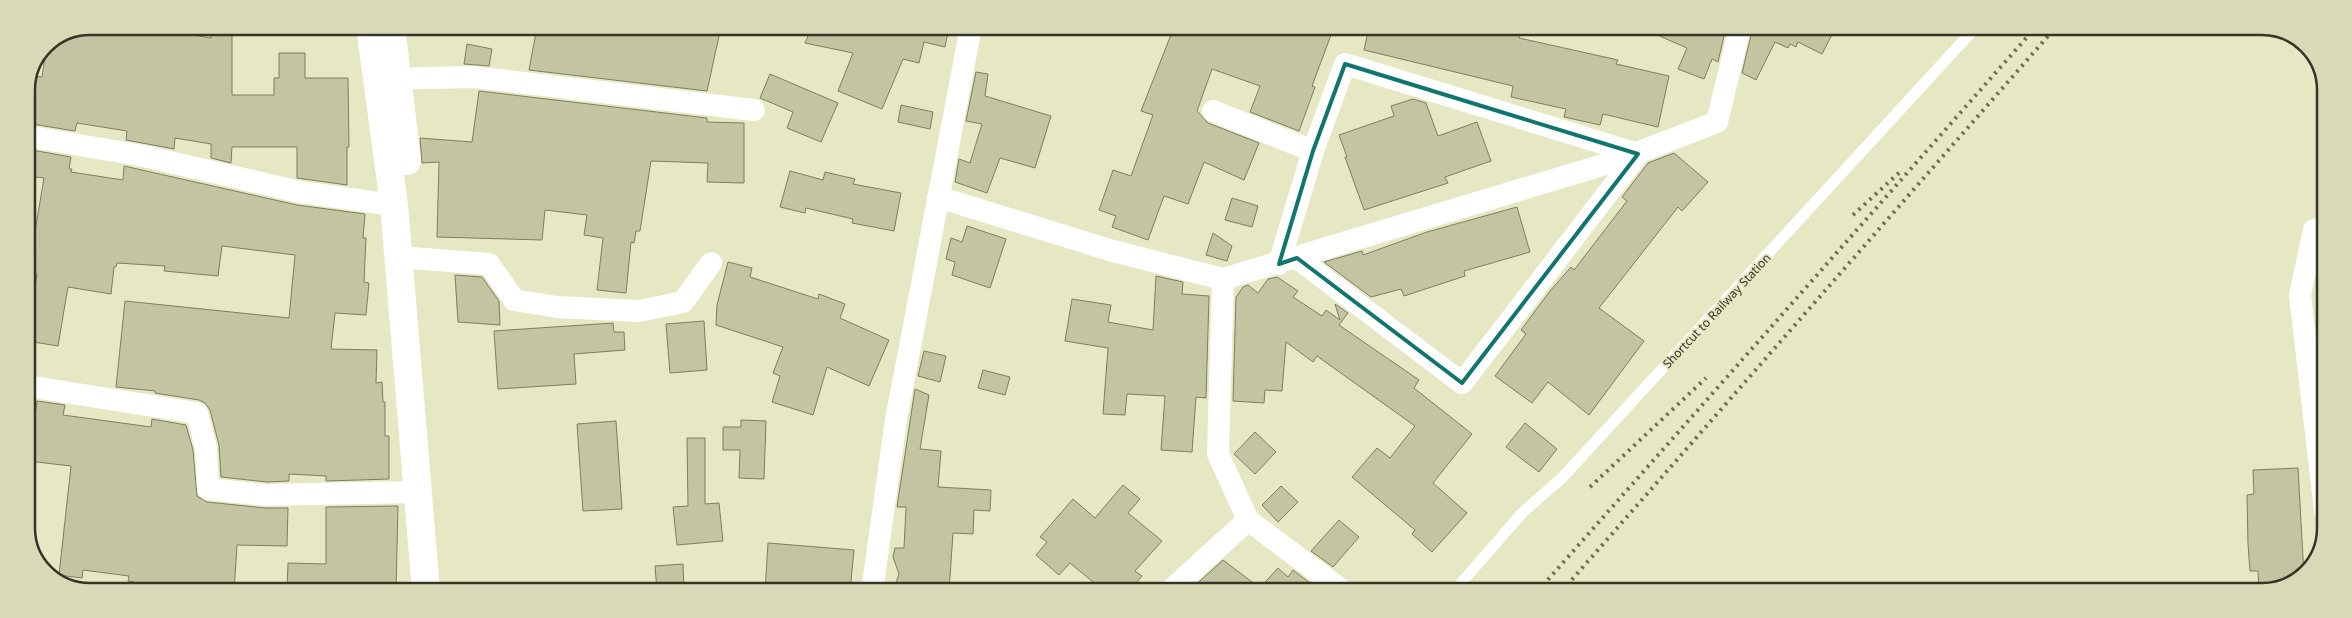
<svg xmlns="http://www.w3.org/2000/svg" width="2352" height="618" viewBox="0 0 2352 618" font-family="'Noto Sans',sans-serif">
	<rect width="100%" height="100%" fill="#e6e7c3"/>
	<!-- building -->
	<g fill="#c3c4a1" stroke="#7d7e5c">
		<polygon points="90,26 139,26 211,38 211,28 232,28 232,95 274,95 274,78 279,78 279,53 305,53 305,78 348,78 349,147 347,147 347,185 297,178 297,147 232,147 231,163 211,158 211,144 175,138 174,149 126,140 127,131 77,123 75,131 26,123 31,78 32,76 42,77 47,44"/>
		<polygon points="537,27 721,27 707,91 529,70"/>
		<polygon points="812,27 949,27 945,47 924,42 919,63 903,59 882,109 838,91 853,53 805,43"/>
		<polygon points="1174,27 1334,27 1312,86 1315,87 1299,131 1250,112 1260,86 1212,69 1197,111 1208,123 1259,143 1244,180 1204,162 1188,204 1164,196 1148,240 1112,227 1116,216 1099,210 1113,170 1131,176 1153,115 1141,111"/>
		<polygon points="1369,27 1437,27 1467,34 1469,27 1486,27 1520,35 1519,38 1618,60 1616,64 1669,76 1658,127 1603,114 1600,125 1564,117 1566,109 1511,97 1513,86 1364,50"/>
		<polygon points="1639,27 1726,27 1718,62 1712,59 1704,79 1678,69 1687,48"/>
		<polygon points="1753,27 1836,27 1822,54 1798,42 1796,47 1790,44 1788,48 1775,42 1756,80 1742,73"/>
		<polygon points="467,44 492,49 489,66 464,64"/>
		<polygon points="976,72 988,74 985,96 1051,116 1035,168 1000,158 987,193 955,182 959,159 970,163 982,124 966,121"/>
		<polygon points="770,74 838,103 821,142 787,128 793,112 760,98"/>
		<polygon points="479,91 707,118 707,122 744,123 744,183 707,182 708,163 651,161 640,231 636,231 634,243 631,242 626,293 597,290 603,238 584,235 587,215 545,210 542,240 437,237 439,162 422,163 420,138 472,142"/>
		<polygon points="1413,99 1426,103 1438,136 1477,122 1491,161 1445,177 1448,183 1364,210 1345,157 1347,157 1339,135 1394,116 1391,106"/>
		<polygon points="901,105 933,112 930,129 898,122"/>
		<polygon points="26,149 71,157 69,169 72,169 71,172 123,180 124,166 297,205 365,214 363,238 366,238 364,282 369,283 366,315 335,313 331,349 377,350 376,383 382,382 383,402 385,402 385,436 389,436 389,479 326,481 326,476 289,474 289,481 267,482 221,477 219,445 210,410 205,403 199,400 155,393 155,391 116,387 125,301 289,318 295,255 222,246 218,276 164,271 165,266 117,263 116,267 114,267 111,294 68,287 58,346 27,341 37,274 28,273 44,178 26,176"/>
		<polygon points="1674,153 1708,182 1682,211 1678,207 1599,308 1644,341 1589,415 1548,382 1532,403 1495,376 1526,334 1521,330 1550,291 1571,267 1574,270 1627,201 1622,197 1648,163"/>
		<polygon points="790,171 823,180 825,172 855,179 853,184 901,193 894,231 852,223 853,219 806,208 805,213 780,207"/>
		<polygon points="1232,198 1258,206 1252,227 1225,220"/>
		<polygon points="1517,207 1530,252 1464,271 1465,276 1404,296 1401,289 1371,297 1324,262 1362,251 1363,255 1427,232"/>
		<polygon points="967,226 1006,239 990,288 952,275 955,262 946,259 951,238 962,242"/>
		<polygon points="1213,233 1232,246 1227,261 1206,255"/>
		<polygon points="728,262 752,268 750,277 818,299 819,294 845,304 840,318 889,340 869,386 827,367 813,415 772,402 780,376 773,373 783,347 716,325 717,305"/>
		<polygon points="455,275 482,277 499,301 500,325 458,322"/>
		<polygon points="1156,276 1183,282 1182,294 1209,296 1206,398 1196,397 1192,452 1161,450 1165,396 1127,394 1125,415 1103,414 1108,348 1065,341 1072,299 1111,305 1108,322 1153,330"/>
		<polygon points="1277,277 1298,291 1293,297 1322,316 1326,310 1340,320 1335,304 1348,313 1339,325 1419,380 1414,388 1472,434 1433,483 1467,513 1432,552 1412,534 1415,530 1352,477 1377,448 1390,458 1415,426 1317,356 1313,362 1286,342 1282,391 1265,390 1264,403 1233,401 1236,297 1243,287 1248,285 1258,293 1268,279"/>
		<polygon points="704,321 707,370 670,373 666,324"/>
		<polygon points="613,323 614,332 624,332 625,350 574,354 576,384 498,389 494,331"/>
		<polygon points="924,351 946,356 940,382 918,376"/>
		<polygon points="983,370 1010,377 1005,395 978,388"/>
		<polygon points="915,389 929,395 920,449 941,451 938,487 991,490 990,511 974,510 973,534 953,533 949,591 893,591 899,574 893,557 895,548 904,548 906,507 897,507"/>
		<polygon points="37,401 65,405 63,415 151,427 152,419 186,425 193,450 197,496 207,502 265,508 288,508 287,546 237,545 234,591 162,591 134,586 134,582 128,581 129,576 83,570 82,578 59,575 71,466 28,461"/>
		<polygon points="741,420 766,421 764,479 739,478 740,450 723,450 723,427 741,427"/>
		<polygon points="616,421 622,509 583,511 577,424"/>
		<polygon points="1525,423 1557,449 1539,472 1506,447"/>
		<polygon points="1255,432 1276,452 1255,474 1234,454"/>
		<polygon points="687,438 705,438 705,504 719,503 723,541 677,545 673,507 688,506"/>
		<polygon points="2298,468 2304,576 2259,592 2258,571 2250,571 2248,544 2247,495 2254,494 2253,470"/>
		<polygon points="1123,485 1140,499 1128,513 1162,541 1135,571 1142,576 1129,591 1104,591 1070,563 1059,575 1036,555 1047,542 1040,537 1073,499 1095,518"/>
		<polygon points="1281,486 1298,502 1278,522 1262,505"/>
		<polygon points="398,506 396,591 287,591 288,563 326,564 326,507"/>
		<polygon points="1339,520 1359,537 1333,567 1311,551"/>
		<polygon points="768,543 854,550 850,591 765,591"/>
		<polygon points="1223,560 1260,588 1278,568 1288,577 1293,570 1315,587 1311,591 1189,591"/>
		<polygon points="683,564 684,591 657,591 655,566"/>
	</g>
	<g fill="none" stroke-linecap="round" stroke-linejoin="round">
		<!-- lane -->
		<polyline stroke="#fff" stroke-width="11" points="1454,591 1523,512 1561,479 1976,27"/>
		<!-- street -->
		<g stroke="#fff" stroke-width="22">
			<polyline points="381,79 474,77 754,110"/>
			<polyline points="1213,111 1313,151"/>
			<polyline points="26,136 144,156 300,192 394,205"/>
			<polyline points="938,197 1113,251 1223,279 1616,161 1717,122 1740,27"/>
			<polyline points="399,257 489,264 514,300 557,307 639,311 683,302 711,263"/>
			<polyline points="1279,264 1313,151 1345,64 1638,154 1462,383 1297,258"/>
			<polyline points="1223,279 1218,454 1248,520 1343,591"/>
			<polyline points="27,386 197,413 206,448 208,489 266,495 418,492"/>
			<polyline points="2325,511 2300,295 2314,230 2325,226"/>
			<polyline points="872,591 896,420 971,27"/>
			<polyline points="1170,591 1248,520"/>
		</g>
		<!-- secondary -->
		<g stroke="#fff" stroke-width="28">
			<polyline points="370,26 394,205 426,591"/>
			<polyline points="391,26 407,161"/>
		</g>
		<!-- rail -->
		<g stroke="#6e6f5a" stroke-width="4" stroke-dasharray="2.5 5" stroke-linecap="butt">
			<polyline points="1853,215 1901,171"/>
			<polyline points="1590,487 1706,378"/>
			<polyline points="1538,591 2036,27"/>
			<polyline points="1562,591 2056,27"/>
		</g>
	</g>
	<!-- marked area -->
	<path fill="none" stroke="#0f766e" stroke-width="4" stroke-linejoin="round" d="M1345,64L1638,154L1462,383L1297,258L1279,264L1313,151Z"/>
	<g text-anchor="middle" stroke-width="4" stroke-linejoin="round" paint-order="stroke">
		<!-- street labels -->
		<g font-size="12" fill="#353527" stroke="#e6e7c3">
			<text transform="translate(1717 311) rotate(-47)" y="4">Shortcut to Railway Station</text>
		</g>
	</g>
	<!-- crop -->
	<path d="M0 0H2352V618H0ZM90 35H2262A55 55 0 0 1 2317 90V528A55 55 0 0 1 2262 583H90A55 55 0 0 1 35 528V90A55 55 0 0 1 90 35Z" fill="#d8d9b7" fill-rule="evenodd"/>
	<path fill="none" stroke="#353527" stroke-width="2.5" d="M90 35H2262A55 55 0 0 1 2317 90V528A55 55 0 0 1 2262 583H90A55 55 0 0 1 35 528V90A55 55 0 0 1 90 35Z"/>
</svg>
